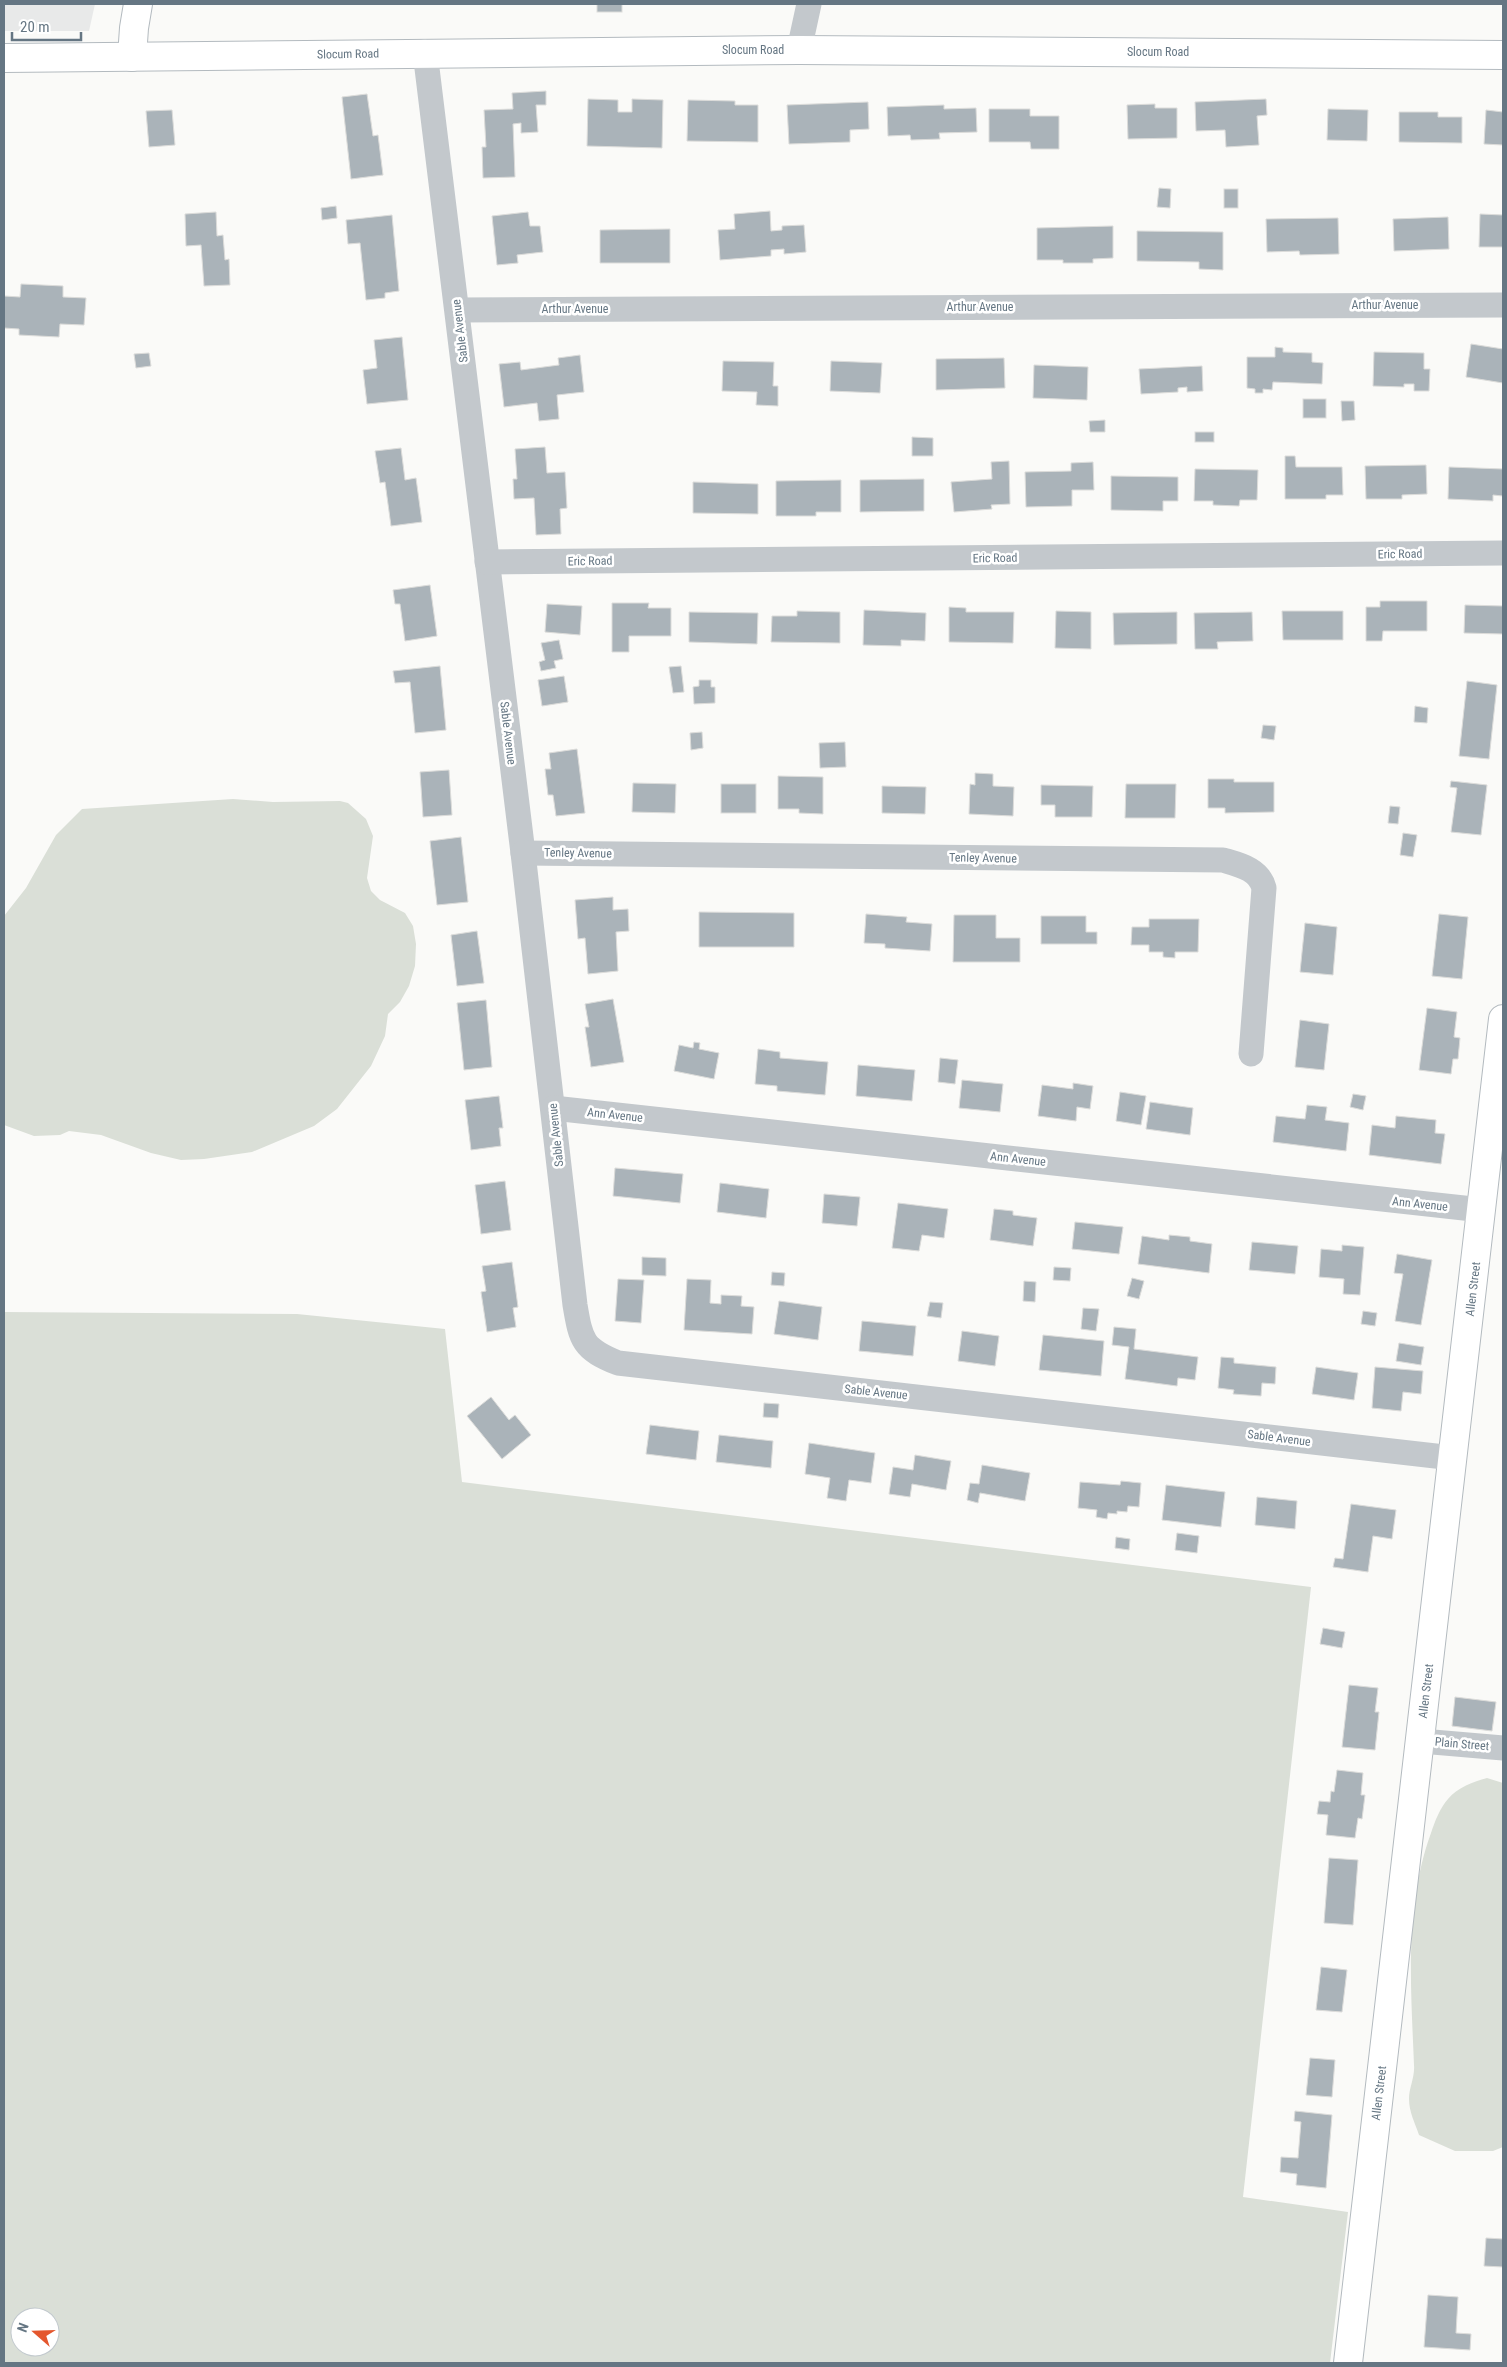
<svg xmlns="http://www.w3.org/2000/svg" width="1507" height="2367" viewBox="0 0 1507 2367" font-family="'Roboto Condensed',sans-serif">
	<rect width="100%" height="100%" fill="#fafaf8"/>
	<!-- built -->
	<polygon fill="#e8e9e9" points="4,4 95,4 89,31 4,31"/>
	<!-- green -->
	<g fill="#dadfd7" fill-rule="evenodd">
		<polygon points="233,799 273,802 340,801 348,803 366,819 373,836 367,878 371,891 380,900 405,913 413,926 416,944 415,966 409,986 400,1002 388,1014 385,1036 371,1066 337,1109 314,1126 252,1152 204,1159 181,1160 151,1153 101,1135 69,1131 60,1135 34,1136 4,1125 4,916 26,888 56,835 82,809"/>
		<path d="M4,1312L297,1314L445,1329L462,1482L1311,1587L1243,2197L1348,2212L1330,2363H4ZM20,2317H50V2347H20Z"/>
		<path d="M1487,1778L1503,1783V2147L1493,2151H1455L1419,2135C1415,2123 1409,2112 1409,2099C1409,2088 1415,2077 1414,2065C1411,1988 1404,1907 1431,1833C1435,1821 1440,1808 1448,1799C1458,1787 1473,1782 1487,1778Z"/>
	</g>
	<!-- building -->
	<g fill="#aab3b9" stroke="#dcdcda">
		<rect x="597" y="4" width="25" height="8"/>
		<polygon points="546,91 546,105 536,105 538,132 521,133 521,123 513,124 515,177 483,178 482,147 486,147 484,110 513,109 512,93"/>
		<polygon points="367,94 373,136 378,135 383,175 351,179 342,97"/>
		<polygon points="588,99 618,100 618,112 632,112 632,99 663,100 662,148 587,146"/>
		<polygon points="1266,99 1267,115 1257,116 1259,145 1226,147 1225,130 1196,131 1195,102"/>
		<polygon points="688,100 735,101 735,105 758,105 758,142 687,141"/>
		<polygon points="868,102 869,129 850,130 850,142 789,144 787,105"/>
		<polygon points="1155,104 1155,108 1177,108 1177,138 1128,139 1127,105"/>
		<polygon points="944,105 944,109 976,108 977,132 939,133 940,139 911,140 910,135 888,136 887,107"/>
		<polygon points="989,109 1030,109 1030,116 1059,116 1059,149 1031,149 1030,142 989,142"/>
		<polygon points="1328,109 1368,110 1367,141 1327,140"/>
		<polygon points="172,110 175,145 149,147 146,111"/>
		<polygon points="1486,110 1503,112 1503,145 1484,144"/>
		<polygon points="1399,112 1438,112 1438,117 1462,117 1462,143 1399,142"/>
		<polygon points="1159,188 1171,189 1170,208 1157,207"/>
		<rect x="1224" y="189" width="14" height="19"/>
		<polygon points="336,206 337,218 322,220 321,208"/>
		<polygon points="770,211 771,231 782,230 782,226 804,225 806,252 784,254 784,249 771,250 771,256 720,260 718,230 735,229 734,214"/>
		<polygon points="216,212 217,236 223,235 225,260 229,259 230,285 204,286 201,245 186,246 185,214"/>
		<polygon points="528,212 530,226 540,226 543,252 517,255 518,263 497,265 492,216"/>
		<polygon points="1480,214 1503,215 1503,247 1479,247"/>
		<polygon points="392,215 399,291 385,293 385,298 366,300 360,243 348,244 346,220"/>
		<polygon points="1448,217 1449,249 1394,251 1393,219"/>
		<polygon points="1338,218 1339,254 1300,255 1299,251 1267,252 1266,219"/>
		<polygon points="1113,226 1113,258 1093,259 1093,263 1063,263 1063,260 1037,260 1037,228"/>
		<polygon points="670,229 670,263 600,263 600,230"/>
		<polygon points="1137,231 1223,232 1223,270 1199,269 1199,262 1137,261"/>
		<polygon points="21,284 63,286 63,297 86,298 84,325 60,324 59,337 19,335 19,329 4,328 4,296 20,297"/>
		<polygon points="402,337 408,400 367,404 363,370 377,368 374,340"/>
		<polygon points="1471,344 1503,349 1503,383 1466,377"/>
		<polygon points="1275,347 1283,348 1283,352 1312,353 1312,362 1323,363 1322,384 1273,382 1272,390 1263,389 1263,393 1255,393 1255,389 1247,388 1247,357 1275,357"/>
		<polygon points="1374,352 1424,353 1424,369 1430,369 1429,391 1414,391 1414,384 1404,384 1404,387 1373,386"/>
		<polygon points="149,353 151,366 136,368 134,354"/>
		<polygon points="580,355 584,392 557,395 559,419 539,421 537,403 504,407 499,364 520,362 521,370 559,365 558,358"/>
		<polygon points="1004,358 1005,388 936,390 936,359"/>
		<polygon points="723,361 774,362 773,386 778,386 778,406 756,405 757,392 722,391"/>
		<polygon points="831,361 882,363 880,393 830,391"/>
		<polygon points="1034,365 1088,367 1087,400 1033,398"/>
		<polygon points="1202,366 1203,391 1187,392 1187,387 1178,388 1178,392 1141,394 1139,369"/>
		<rect x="1303" y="399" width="23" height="19"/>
		<polygon points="1341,401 1354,401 1355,420 1342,421"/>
		<polygon points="1105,420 1105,432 1090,432 1089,421"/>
		<rect x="1195" y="432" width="19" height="10"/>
		<polygon points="912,437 933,438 933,456 912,456"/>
		<polygon points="545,447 547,473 565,472 567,508 560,509 561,534 536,535 534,498 514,499 513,479 517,479 515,449"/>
		<polygon points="401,448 405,480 416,478 422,522 391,526 385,482 380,483 375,451"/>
		<polygon points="1285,456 1295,456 1296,467 1342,467 1343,495 1326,495 1326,499 1285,499"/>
		<polygon points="1009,461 1010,504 991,505 992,509 954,512 951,482 992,479 991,462"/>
		<polygon points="1093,462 1094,490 1072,490 1072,506 1026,507 1025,472 1071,471 1071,463"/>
		<polygon points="1426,465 1427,494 1402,495 1402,499 1366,499 1365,466"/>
		<polygon points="1449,467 1503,469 1503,496 1493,495 1493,501 1448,499"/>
		<polygon points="1195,469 1258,470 1257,500 1240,500 1239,506 1213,505 1213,501 1194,501"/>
		<polygon points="1111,476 1178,477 1178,501 1163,501 1163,511 1111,510"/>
		<polygon points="924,479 924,511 860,512 860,480"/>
		<polygon points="841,480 841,512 816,512 816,516 776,516 776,481"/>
		<polygon points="693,482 758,484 758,514 693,513"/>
		<polygon points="430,585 437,636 405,641 400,604 395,604 393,590"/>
		<polygon points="1380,601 1427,601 1427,631 1383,631 1382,641 1366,641 1366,607 1380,607"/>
		<polygon points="612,603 649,603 648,608 671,608 671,636 629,636 629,652 612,652"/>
		<polygon points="547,604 582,606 580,635 545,632"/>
		<polygon points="1465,605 1503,606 1503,634 1464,633"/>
		<polygon points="949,607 966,608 966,612 1014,612 1013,643 949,642"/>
		<polygon points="864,610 926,613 925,641 901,640 901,646 863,645"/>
		<polygon points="797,611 840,612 840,643 771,642 772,616 797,616"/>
		<polygon points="1056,611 1091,612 1091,649 1055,648"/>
		<polygon points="1282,611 1343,611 1343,640 1283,640"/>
		<polygon points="689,612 758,613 757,644 689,642"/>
		<polygon points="1177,612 1177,644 1114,645 1113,613"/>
		<polygon points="1252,612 1253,641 1217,642 1218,649 1195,649 1194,613"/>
		<polygon points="559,640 563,659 554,661 556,668 541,671 539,662 545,660 541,643"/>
		<polygon points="440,666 446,730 415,733 410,682 395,683 393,671"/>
		<polygon points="681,666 684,692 673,693 669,667"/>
		<polygon points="564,676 568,702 542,706 538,680"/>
		<polygon points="699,680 711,680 711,687 715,687 715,703 694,704 693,687 699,686"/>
		<polygon points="1467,681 1497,685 1489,759 1459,756"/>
		<polygon points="1415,706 1428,708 1427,723 1414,722"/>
		<polygon points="1263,725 1276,726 1274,740 1261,738"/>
		<polygon points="702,732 703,748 691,750 690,733"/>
		<polygon points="845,742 846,767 820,768 819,743"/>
		<polygon points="577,749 585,813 556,816 553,795 548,795 545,769 551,769 549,753"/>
		<polygon points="449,770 452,815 423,817 420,772"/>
		<polygon points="975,773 993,774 993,786 1014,787 1013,816 969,814 970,784 975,785"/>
		<polygon points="778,776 823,777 823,814 799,813 799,809 778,809"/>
		<polygon points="1208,779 1234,779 1234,782 1274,782 1274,812 1225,813 1225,808 1208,808"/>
		<polygon points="1451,781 1487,785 1481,835 1451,832 1457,788 1450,787"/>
		<polygon points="633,783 676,784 675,813 632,812"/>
		<rect x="721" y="784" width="35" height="29"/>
		<polygon points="1126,784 1176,784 1175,818 1125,818"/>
		<polygon points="1041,785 1093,786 1092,817 1055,817 1055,805 1041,805"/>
		<polygon points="882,786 926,787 925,814 882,813"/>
		<polygon points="1390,806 1400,807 1398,824 1388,823"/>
		<polygon points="1403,833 1417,835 1413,857 1400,855"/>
		<polygon points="461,837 468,902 437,905 430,841"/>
		<polygon points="613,897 613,910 628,909 629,931 616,932 618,971 588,974 585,938 578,939 575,900"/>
		<polygon points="699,912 794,913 794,947 699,947"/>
		<polygon points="866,914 907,917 906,922 932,924 930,951 885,948 885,944 864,943"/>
		<polygon points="1439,914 1468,917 1462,979 1432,976"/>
		<polygon points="954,915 996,915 996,938 1020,938 1020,962 953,962"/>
		<polygon points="1041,916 1086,916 1086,932 1097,932 1097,944 1041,944"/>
		<polygon points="1149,919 1199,919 1198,952 1175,952 1175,958 1163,957 1163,952 1149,952 1149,945 1131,945 1132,927 1149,927"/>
		<polygon points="1305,923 1337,927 1333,975 1300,972"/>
		<polygon points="477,931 484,983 457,986 451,935"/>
		<polygon points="613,999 624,1062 591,1067 585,1027 589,1027 585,1004"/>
		<polygon points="486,1000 492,1067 464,1070 457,1003"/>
		<polygon points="1427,1008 1457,1012 1454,1037 1460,1038 1458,1059 1453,1059 1451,1074 1419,1070"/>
		<polygon points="1300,1020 1329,1024 1324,1070 1295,1067"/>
		<polygon points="694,1042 700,1043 699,1049 719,1053 714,1079 674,1071 679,1045 693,1048"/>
		<polygon points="758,1049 780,1052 780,1058 828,1062 825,1095 777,1091 777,1086 755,1084"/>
		<polygon points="940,1058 958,1060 955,1084 938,1082"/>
		<polygon points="858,1065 915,1070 912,1101 856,1096"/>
		<polygon points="962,1080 1003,1084 1000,1112 959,1108"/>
		<polygon points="1073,1083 1093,1086 1090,1109 1077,1107 1076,1121 1038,1116 1042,1085 1073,1089"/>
		<polygon points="1120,1092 1146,1096 1141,1125 1116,1121"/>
		<polygon points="1353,1094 1366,1096 1363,1110 1350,1107"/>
		<polygon points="499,1096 503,1128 499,1128 501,1146 471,1150 465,1100"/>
		<polygon points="1150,1102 1193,1108 1190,1135 1146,1129"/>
		<polygon points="1307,1105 1327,1107 1325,1120 1349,1123 1346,1151 1273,1142 1276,1116 1305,1119"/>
		<polygon points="1396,1116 1436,1120 1435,1133 1445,1134 1441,1164 1369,1155 1372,1125 1395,1128"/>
		<polygon points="615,1168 683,1174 680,1203 613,1196"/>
		<polygon points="505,1181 511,1230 481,1234 475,1185"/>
		<polygon points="720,1183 769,1189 766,1218 717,1212"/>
		<polygon points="824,1194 860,1197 857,1226 822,1223"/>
		<polygon points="898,1203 948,1209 944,1238 922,1235 919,1251 892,1248"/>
		<polygon points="994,1209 1013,1211 1013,1215 1037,1218 1033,1246 990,1240"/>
		<polygon points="1075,1222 1123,1227 1119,1254 1072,1249"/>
		<polygon points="1169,1235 1190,1237 1190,1241 1212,1244 1209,1273 1138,1264 1142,1236 1169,1240"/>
		<polygon points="1252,1242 1298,1246 1295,1274 1249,1270"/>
		<polygon points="1342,1245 1364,1247 1360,1295 1343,1294 1344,1279 1319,1277 1321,1249 1342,1251"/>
		<polygon points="1397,1254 1432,1260 1421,1325 1395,1321 1403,1274 1394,1273"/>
		<polygon points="642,1257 666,1258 666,1276 642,1275"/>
		<polygon points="512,1262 518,1307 513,1308 516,1327 487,1332 481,1292 486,1291 482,1266"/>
		<polygon points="1054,1267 1071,1268 1070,1281 1053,1280"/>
		<polygon points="772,1272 785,1273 784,1286 771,1285"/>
		<polygon points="1132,1278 1144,1281 1139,1299 1127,1296"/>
		<polygon points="618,1279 644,1280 641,1323 615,1321"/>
		<polygon points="687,1279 711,1280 710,1303 721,1304 721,1295 742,1296 741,1306 754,1307 752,1334 684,1330"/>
		<polygon points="1024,1281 1036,1282 1035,1302 1023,1301"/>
		<polygon points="779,1301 822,1307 818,1340 774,1334"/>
		<polygon points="930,1302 943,1303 941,1318 927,1316"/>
		<polygon points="1083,1308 1099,1309 1096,1331 1081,1329"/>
		<polygon points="1363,1311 1377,1313 1375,1326 1361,1324"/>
		<polygon points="862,1321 916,1326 913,1356 859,1351"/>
		<polygon points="1114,1327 1136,1329 1134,1349 1198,1357 1195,1380 1178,1378 1177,1386 1125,1379 1129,1347 1112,1345"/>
		<polygon points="962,1331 999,1336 995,1366 958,1361"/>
		<polygon points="1043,1335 1104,1341 1101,1376 1039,1370"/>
		<polygon points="1399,1343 1424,1347 1421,1365 1396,1361"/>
		<polygon points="1221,1357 1234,1358 1234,1363 1276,1367 1275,1384 1262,1383 1261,1396 1233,1394 1234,1390 1218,1388"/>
		<polygon points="1316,1367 1358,1373 1354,1400 1312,1394"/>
		<polygon points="1375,1367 1423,1371 1421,1394 1403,1392 1401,1411 1372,1408"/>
		<polygon points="491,1397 509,1420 515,1415 531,1435 502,1459 467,1416"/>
		<polygon points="764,1403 779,1404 778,1418 763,1417"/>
		<polygon points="650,1425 699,1431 696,1460 646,1454"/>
		<polygon points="719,1435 773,1441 771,1468 716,1462"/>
		<polygon points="809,1443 875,1453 871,1483 849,1480 846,1501 827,1498 830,1478 805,1474"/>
		<polygon points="915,1455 951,1461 946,1490 912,1484 910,1497 889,1494 893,1467 913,1470"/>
		<polygon points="982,1465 1030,1473 1025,1501 980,1493 978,1503 967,1500 970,1483 979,1484"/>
		<polygon points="1121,1481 1141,1483 1139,1507 1128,1506 1127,1512 1117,1511 1117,1514 1108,1513 1107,1519 1096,1517 1097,1510 1078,1508 1080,1482 1120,1485"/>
		<polygon points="1166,1485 1225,1492 1221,1527 1162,1520"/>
		<polygon points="1257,1497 1297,1501 1295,1529 1255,1525"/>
		<polygon points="1351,1504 1396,1510 1392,1539 1373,1536 1368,1572 1333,1567 1335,1558 1343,1559"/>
		<polygon points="1177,1533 1199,1536 1197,1553 1175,1550"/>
		<polygon points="1116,1537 1130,1539 1129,1550 1115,1548"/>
		<polygon points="1323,1628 1345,1632 1342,1648 1320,1644"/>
		<polygon points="1349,1685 1378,1688 1375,1712 1379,1712 1375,1750 1342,1747"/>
		<polygon points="1455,1697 1496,1702 1492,1731 1452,1726"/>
		<polygon points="1337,1770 1363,1773 1361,1795 1365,1795 1362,1819 1358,1818 1355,1838 1326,1835 1328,1815 1317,1814 1319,1801 1330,1802 1331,1791 1334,1792"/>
		<polygon points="1329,1858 1358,1860 1353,1925 1324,1923"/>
		<polygon points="1321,1967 1347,1970 1342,2012 1316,2010"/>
		<polygon points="1310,2058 1335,2060 1332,2097 1306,2095"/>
		<polygon points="1295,2111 1332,2115 1326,2188 1296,2185 1297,2174 1280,2172 1281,2157 1298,2158 1301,2122 1294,2121"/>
		<polygon points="1486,2238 1503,2239 1503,2267 1484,2266"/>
		<polygon points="1428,2295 1458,2297 1456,2333 1471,2334 1470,2350 1424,2347"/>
	</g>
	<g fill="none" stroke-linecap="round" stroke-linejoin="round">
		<defs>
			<g id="secondary">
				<polyline points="132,57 134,28 138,4"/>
				<polyline points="4,58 799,50 1503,55"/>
				<polyline points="1348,2363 1503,1019"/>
			</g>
		</defs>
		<!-- secondary casing -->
		<use href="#secondary" stroke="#b3babf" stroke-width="30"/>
		<!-- street -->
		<g stroke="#c3c8cc" stroke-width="25">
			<polyline points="799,50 809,4"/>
			<path d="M425,52L523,853L575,1305C581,1341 583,1349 618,1363L1453,1458"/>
			<polyline points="458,310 1503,305"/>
			<polyline points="487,562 1503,553"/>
			<path d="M523,853L1223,860C1240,865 1259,869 1264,888L1251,1054"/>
			<polyline points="553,1108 1482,1210"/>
			<polyline points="1421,1741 1503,1748"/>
		</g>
		<!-- secondary -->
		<use href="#secondary" stroke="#fff" stroke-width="28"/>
	</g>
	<g text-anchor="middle" stroke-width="5" stroke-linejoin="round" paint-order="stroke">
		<!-- street labels -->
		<g font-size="12" fill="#657683" stroke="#fff">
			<text x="753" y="54">Slocum Road</text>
			<text x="1158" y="56">Slocum Road</text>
			<text transform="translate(348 54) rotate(-1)" y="4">Slocum Road</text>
			<text x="1385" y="309">Arthur Avenue</text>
			<text x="980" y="311">Arthur Avenue</text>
			<text x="575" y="313">Arthur Avenue</text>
			<text transform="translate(460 331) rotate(-97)" y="4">Sable Avenue</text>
			<text transform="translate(1400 554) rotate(-1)" y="4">Eric Road</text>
			<text transform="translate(995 558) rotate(-1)" y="4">Eric Road</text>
			<text transform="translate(590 561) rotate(-1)" y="4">Eric Road</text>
			<text transform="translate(508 733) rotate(83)" y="4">Sable Avenue</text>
			<text transform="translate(578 853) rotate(1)" y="4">Tenley Avenue</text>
			<text transform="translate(983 858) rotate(1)" y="4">Tenley Avenue</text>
			<text transform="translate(615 1115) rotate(6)" y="4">Ann Avenue</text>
			<text transform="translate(556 1135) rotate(-96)" y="4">Sable Avenue</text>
			<text transform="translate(1018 1159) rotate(6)" y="4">Ann Avenue</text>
			<text transform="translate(1420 1204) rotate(6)" y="4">Ann Avenue</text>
			<text transform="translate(1473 1289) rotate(-83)" y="4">Allen Street</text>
			<text transform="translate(876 1392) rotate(6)" y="4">Sable Avenue</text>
			<text transform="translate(1279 1438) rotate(7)" y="4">Sable Avenue</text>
			<text transform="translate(1426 1691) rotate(-83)" y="4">Allen Street</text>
			<text transform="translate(1462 1744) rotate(5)" y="4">Plain Street</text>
			<text transform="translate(1379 2093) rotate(-83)" y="4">Allen Street</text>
		</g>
	</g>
	<!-- border -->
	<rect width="1507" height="2367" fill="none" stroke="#657683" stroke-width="10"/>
	<!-- north arrow -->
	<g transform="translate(35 2332) rotate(290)"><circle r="24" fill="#ffffff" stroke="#c1c8cd"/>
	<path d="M0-4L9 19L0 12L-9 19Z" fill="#e4572e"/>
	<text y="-8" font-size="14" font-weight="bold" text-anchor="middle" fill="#657683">N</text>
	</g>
	<!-- scale -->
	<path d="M12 32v8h69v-8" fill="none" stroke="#657683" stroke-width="2.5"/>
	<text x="20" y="32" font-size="15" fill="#657683" stroke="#ffffff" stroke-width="4" paint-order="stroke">20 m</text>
</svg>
